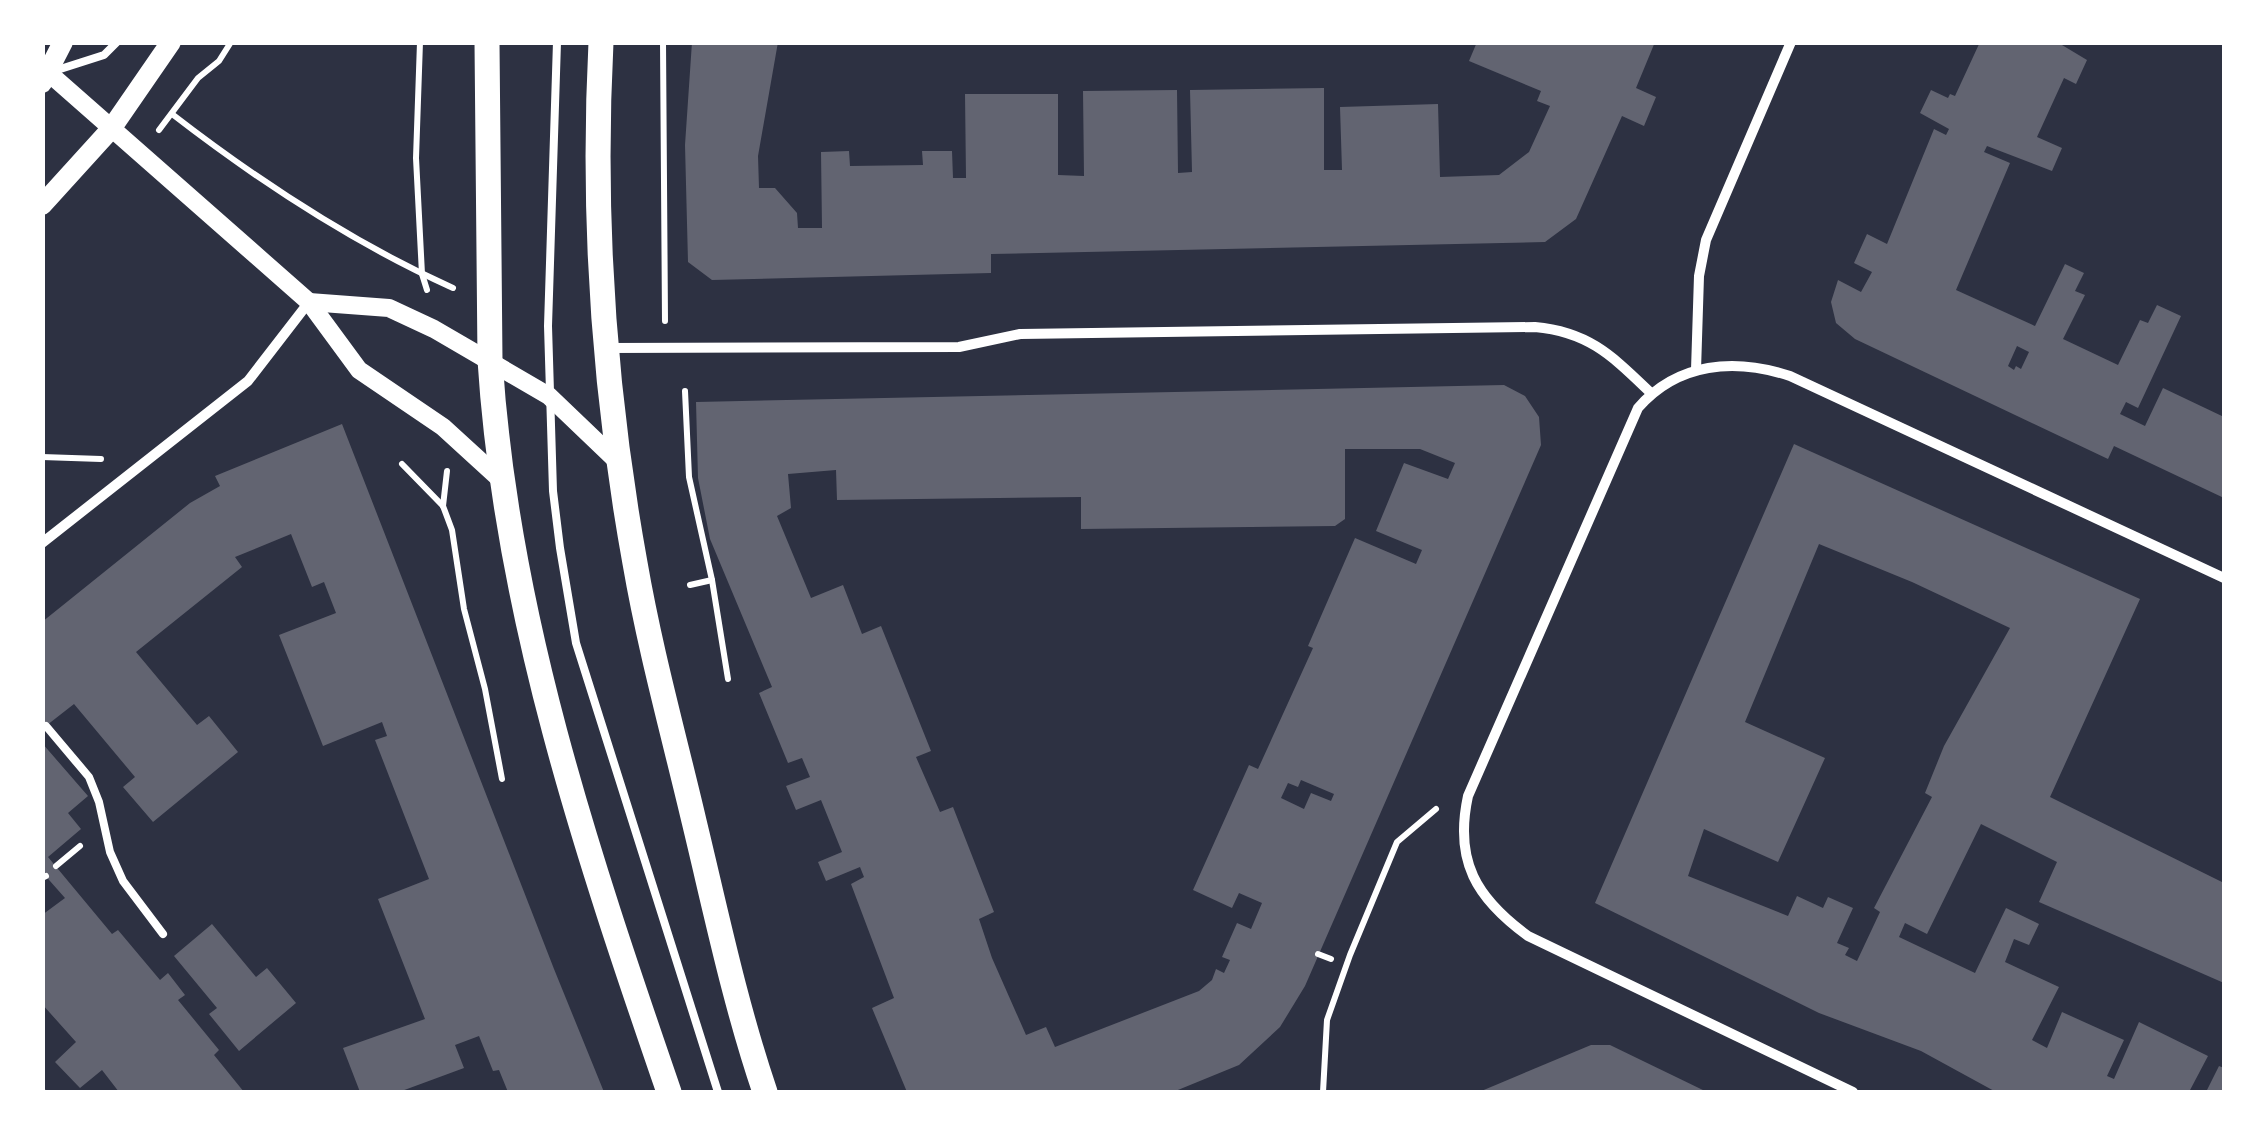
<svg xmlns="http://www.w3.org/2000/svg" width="2267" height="1135" viewBox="0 0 2267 1135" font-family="'Sofia Sans Condensed',sans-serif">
	<rect width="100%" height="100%" fill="#2d3142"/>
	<!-- building -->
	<g fill="#626471" fill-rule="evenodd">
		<polygon points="692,42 778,42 758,156 759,188 775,188 797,213 798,228 822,228 821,152 849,151 850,166 923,165 922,151 952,151 953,178 966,178 965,94 1058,94 1058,175 1084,176 1083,91 1177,90 1178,173 1192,172 1190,90 1324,88 1324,170 1342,170 1340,107 1438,104 1440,177 1499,175 1529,152 1550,106 1537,101 1541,91 1469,61 1477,42 1655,42 1636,88 1656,97 1644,126 1622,116 1576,219 1545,242 991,254 991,273 712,280 688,262 685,145"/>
		<path d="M1980,42H2057L2087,60L2076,84L2064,78L2037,137L2062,148L2052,171L1987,146L1984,152L2010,163L1956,290L2035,326L2065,264L2084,273L2075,291L2085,295L2063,339L2118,365L2140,320L2148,323L2157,305L2181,316L2138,408L2126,402L2120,414L2145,426L2163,388L2224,417V498L2114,446L2108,459L1855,339L1836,323L1831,302L1838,280L1861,292L1872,272L1854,263L1867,234L1887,244L1934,129L1946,135L1949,129L1920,113L1931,90L1948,98L1950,94L1955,96ZM2017,346L2029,352L2021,369L2016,366L2014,370L2008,366Z"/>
		<path d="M1504,385L1525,396L1539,417L1541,445L1305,986L1280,1027L1239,1065L1173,1092H907L872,1008L894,998L851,884L864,877L860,867L826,881L818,862L842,852L821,800L796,810L786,786L810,777L802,758L788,763L759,693L772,687L710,539L698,478L696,402ZM1345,449H1420L1455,463L1448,479L1404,463L1376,531L1422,550L1416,564L1355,538L1308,646L1313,648L1258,769L1249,765L1193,890L1232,908L1239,893L1262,903L1251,929L1237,923L1222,957L1230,960L1224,973L1216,969L1212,980L1199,991L1055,1047L1046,1027L1026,1035L992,958L979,919L994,912L953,807L940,812L916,757L931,751L881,626L862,634L843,585L811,598L777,516L791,508L788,474L836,470L837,500L1081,497V529L1335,526L1345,519ZM1301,780L1334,794L1331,801L1311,793L1304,809L1281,798L1288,783L1298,787Z"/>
		<polygon points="342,424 554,969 604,1092 508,1092 499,1070 493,1071 479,1036 455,1045 464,1068 399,1092 360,1092 343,1048 425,1019 378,899 429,879 375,740 387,736 382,722 323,746 279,635 336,613 324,582 312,587 291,534 235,557 242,567 136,652 197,725 209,716 238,752 153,822 123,787 135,777 74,704 42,729 42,622 190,503 220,486 215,476"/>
		<path d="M1794,444L2140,599L2050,797L2224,883V983L2039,902L2057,862L1981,824L1927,934L1905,923L1899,937L1975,973L2006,908L2039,924L2029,945L2014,939L2005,962L2059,987L2032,1040L2047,1048L2062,1012L2124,1040L2107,1076L2114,1079L2139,1022L2208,1056L2189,1092H1996L1921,1051L1819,1013L1595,903ZM1819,544L1912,582L2010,628L1944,746L1925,793L1932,797L1874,908L1880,912L1857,961L1845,955L1849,948L1837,943L1853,908L1828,897L1823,908L1797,896L1788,916L1688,876L1704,829L1778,862L1825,758L1745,722Z"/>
		<polygon points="42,743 88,796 68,813 81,829 48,857 112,934 118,930 160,980 168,973 185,995 178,1000 219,1050 214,1055 244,1092 119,1092 102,1070 80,1088 55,1062 76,1042 42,1004 42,915 65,898 42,872"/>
		<polygon points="212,924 256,977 267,968 296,1003 239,1051 209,1014 217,1008 174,956"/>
		<polygon points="1591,1045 1610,1045 1707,1092 1479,1092"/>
		<polygon points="2219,1066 2224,1068 2224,1092 2206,1092"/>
	</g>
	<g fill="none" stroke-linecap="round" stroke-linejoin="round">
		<!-- path -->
		<g stroke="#fff" stroke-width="6">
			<polyline points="420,42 416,158 422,274 427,290"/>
			<polyline points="663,42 665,321"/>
			<path d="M172,114C260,182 351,242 453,288"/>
			<polyline points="159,130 198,78 219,61 231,42"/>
			<polyline points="685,391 689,477 712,580 728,679"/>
			<polyline points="42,457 101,459"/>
			<polyline points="402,464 443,506 452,530 464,609 485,689 502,779"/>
			<polyline points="443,506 447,471"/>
			<polyline points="690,585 712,580"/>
			<polyline points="56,866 80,846"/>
			<polyline points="42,878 46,876"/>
			<polyline points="1318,954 1331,959"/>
			<polyline points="42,1092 43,1092"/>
			<polyline points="1323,1092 1327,1020 1350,955 1397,842 1436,809"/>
		</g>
		<!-- service -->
		<g stroke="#fff" stroke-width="8">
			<polyline points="557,42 548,326 553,491 560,548 576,643 718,1092"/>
			<polyline points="54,71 104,55 117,42"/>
			<polyline points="46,726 89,777 99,802 110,852 123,881 163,934"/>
		</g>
		<!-- minor -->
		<g stroke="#fff" stroke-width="10">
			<path d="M608,348L959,347L1020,334L1535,327C1590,332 1613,357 1651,393"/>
			<polyline points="1696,370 1699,276 1706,240 1791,42"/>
			<polyline points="42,543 248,381 309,302"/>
			<path d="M1853,1092L1528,936C1476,898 1454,861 1468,796L1638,408C1678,362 1735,358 1790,376L2224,578"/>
		</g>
		<!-- tertiary -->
		<g stroke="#fff" stroke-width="18">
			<polyline points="42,67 309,302 359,370 443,427 501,480"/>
			<polyline points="309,302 389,308 434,329 549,396 618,462"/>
		</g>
		<!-- secondary -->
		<g stroke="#fff" stroke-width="20">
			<polyline points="42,83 63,42"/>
			<polyline points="42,205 111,129 171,42"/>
		</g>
		<!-- primary -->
		<g stroke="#fff" stroke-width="25">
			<path d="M487,42L490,360C506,613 587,854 669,1092"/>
			<path d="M601,42C592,216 604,392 635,563C650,650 674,736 694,821C716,912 735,1004 765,1092"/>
		</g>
	</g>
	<!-- border -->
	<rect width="2267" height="1135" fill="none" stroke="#ffffff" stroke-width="90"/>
</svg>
